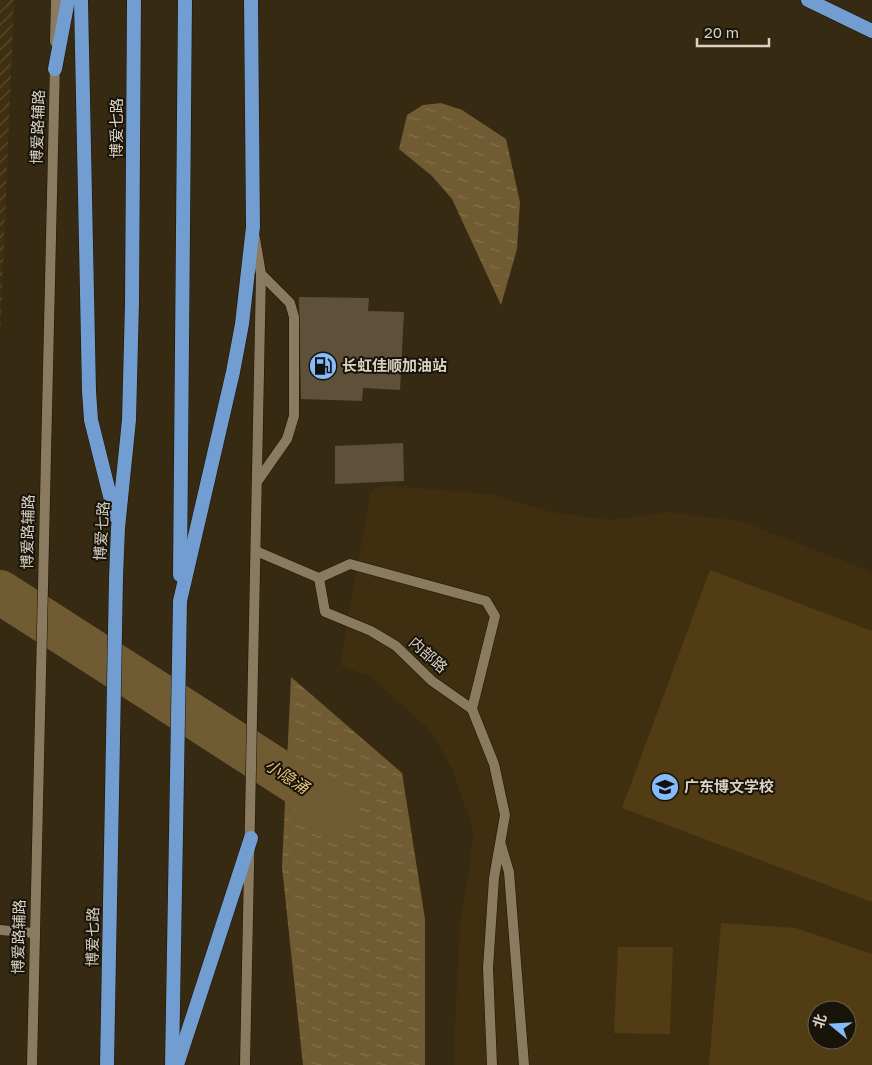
<svg xmlns="http://www.w3.org/2000/svg" width="872" height="1065" viewBox="0 0 872 1065" font-family="'Golos Text','Noto Sans SC',sans-serif">
	<defs>
		<pattern id="industrial-furrows" width="10" height="10" patternUnits="userSpaceOnUse" patternTransform="scale(1.25)"><rect width="10" height="10" fill="#3f2f10"/><path d="M-1 1l2-2M0 10L10 0M9 11l2-2" fill="none" stroke="#5a4c31"/></pattern>
		<pattern id="water-ripples" width="26" height="14" patternUnits="userSpaceOnUse" patternTransform="scale(1.25)"><rect width="26" height="14" fill="#715b32"/><path d="M2 4q2-2 4 0t4 0M15 11q2-2 4 0t4 0" fill="none" stroke="#85724e"/></pattern>
	</defs>
	<rect width="100%" height="100%" fill="#372a13"/>
	<!-- built -->
	<path fill="#3f2f10" fill-rule="evenodd" d="M389,486L491,494L550,512L611,520L669,512L740,521L872,572V1065H455L454,1046L460,927L474,833L453,771L432,732L371,677L340,665L370,494L377,487ZM817,1010H847V1040H817Z"/>
	<!-- industrial -->
	<polygon fill="url(#industrial-furrows)" points="0,0 14,0 0,338"/>
	<!-- pitch -->
	<g fill="#513c13" fill-rule="evenodd">
		<polygon points="710,570 872,631 872,902 622,808"/>
		<path d="M721,923L796,928L872,954V1065H709ZM817,1010H847V1040H817Z"/>
		<polygon points="618,947 673,947 670,1034 614,1033"/>
	</g>
	<!-- water -->
	<g fill="url(#water-ripples)">
		<polygon points="441,103 462,110 506,139 520,202 517,249 501,305 452,199 432,176 399,149 407,115 423,105"/>
		<polygon points="291,677 402,773 425,919 425,1065 303,1065 282,867"/>
	</g>
	<g fill="none" stroke-linecap="round" stroke-linejoin="round">
		<!-- river -->
		<polyline stroke="#715b32" stroke-width="44" points="0,592 336,808"/>
	</g>
	<!-- building -->
	<g fill="#5f5139">
		<polygon points="299,297 369,298 368,311 404,312 400,390 363,388 362,401 301,399"/>
		<polygon points="403,443 404,481 335,484 335,446"/>
	</g>
	<g fill="none" stroke-linecap="round" stroke-linejoin="round">
		<defs>
			<g id="minor">
				<polyline points="257,482 287,439 294,416 294,317 290,303 261,274"/>
				<polyline points="256,551 319,578 325,612 371,631 396,646 432,681 472,709 494,764 505,815 494,878 488,968 492,1065"/>
				<polyline points="319,578 350,564 486,601 495,616 472,709"/>
				<polyline points="501,845 509,872 524,1065"/>
			</g>
			<g id="tertiary">
				<polyline points="55,42 56,0"/>
				<polyline points="0,930 34,933"/>
				<polyline points="32,1065 55,64"/>
				<polyline points="245,1065 261,274 255,238"/>
			</g>
			<g id="trunk">
				<polyline points="81,0 89,391 91,420 115,516"/>
				<polyline points="808,0 872,31"/>
				<polyline points="55,69 68,0"/>
				<polyline points="180,575 185,0"/>
				<polyline points="107,1065 116,578 118,528 129,420 132,303 134,0"/>
				<polyline points="172,1065 180,601 233,372 242,324 253,227 251,0"/>
				<polyline points="177,1065 251,838"/>
			</g>
		</defs>
		<!-- minor casing -->
		<use href="#minor" stroke="#1e1200" stroke-width="11"/>
		<!-- tertiary casing -->
		<use href="#tertiary" stroke="#1e1200" stroke-width="11"/>
		<!-- trunk casing -->
		<use href="#trunk" stroke="#1e1200" stroke-width="15"/>
		<!-- minor -->
		<use href="#minor" stroke="#897a60" stroke-width="10"/>
		<!-- tertiary -->
		<use href="#tertiary" stroke="#897a60" stroke-width="10"/>
		<!-- trunk -->
		<use href="#trunk" stroke="#729dd0" stroke-width="14"/>
	</g>
	<!-- icons -->
	<defs>
		<symbol id="fuel-disc" viewBox="-11 -11 22 22"><circle r="9.5" fill="#86bbfb" stroke="#19140a"/><path d="M-5.5-6h7V0h2V4h1.3V-2.5L3-4.5l.8-.8L6-3V5H2.5V1h-1V6h-7ZM-4.2-4.7v3.2H.2V-4.7Z" fill="#111"/></symbol>
		<symbol id="school-disc" viewBox="-11 -11 22 22"><circle r="9.5" fill="#86bbfb" stroke="#19140a"/><path d="M0-5L7-2L0 1L-7-2ZM-4 1L0 2.5L4 1V4Q0 6-4 4Z" fill="#111"/></symbol>
	</defs>
	<g fill-rule="evenodd">
		<use href="#fuel-disc" x="307" y="350" width="32" height="32"/>
		<use href="#school-disc" x="649" y="771" width="32" height="32"/>
	</g>
	<g text-anchor="middle" stroke-width="4" stroke-linejoin="round" paint-order="stroke">
		<!-- street labels -->
		<g font-size="15" fill="#d9d1c3" stroke="#19140a">
			<text transform="translate(38 127) rotate(-88)" y="5">博爱路辅路</text>
			<text transform="translate(117 128) rotate(-90)" y="5">博爱七路</text>
			<text transform="translate(102 531) rotate(-86)" y="5">博爱七路</text>
			<text transform="translate(28 532) rotate(-89)" y="5">博爱路辅路</text>
			<text transform="translate(428 655) rotate(42)" y="5">内部路</text>
			<text transform="translate(19 937) rotate(-89)" y="5">博爱路辅路</text>
			<text transform="translate(93 937) rotate(-89)" y="5">博爱七路</text>
		</g>
		<!-- poi labels -->
		<g font-size="15" font-weight="bold" fill="#d9d1c3" stroke="#19140a" text-anchor="start">
			<text x="342" y="371">长虹佳顺加油站</text>
			<text x="684" y="792">广东博文学校</text>
		</g>
		<!-- water labels -->
		<g font-size="16" font-style="italic" fill="#e8c380" stroke="#19140a">
			<text transform="translate(287 776) rotate(33)" y="6">小隐涌</text>
		</g>
	</g>
	<!-- north arrow -->
	<g transform="translate(832 1025) rotate(288)"><circle r="24" fill="#19140a" stroke="#666054"/>
	<path d="M0-4L9 19L0 12L-9 19Z" fill="#86bbfb"/>
	<text y="-8" font-size="14" font-weight="bold" text-anchor="middle" fill="#d9d1c3">北</text>
	</g>
	<!-- scale -->
	<path d="M697 38v8h72v-8" fill="none" stroke="#d9d1c3" stroke-width="2.5"/>
	<text x="704" y="38" font-size="15" fill="#d9d1c3" stroke="#19140a" stroke-width="4" paint-order="stroke">20 m</text>
</svg>
